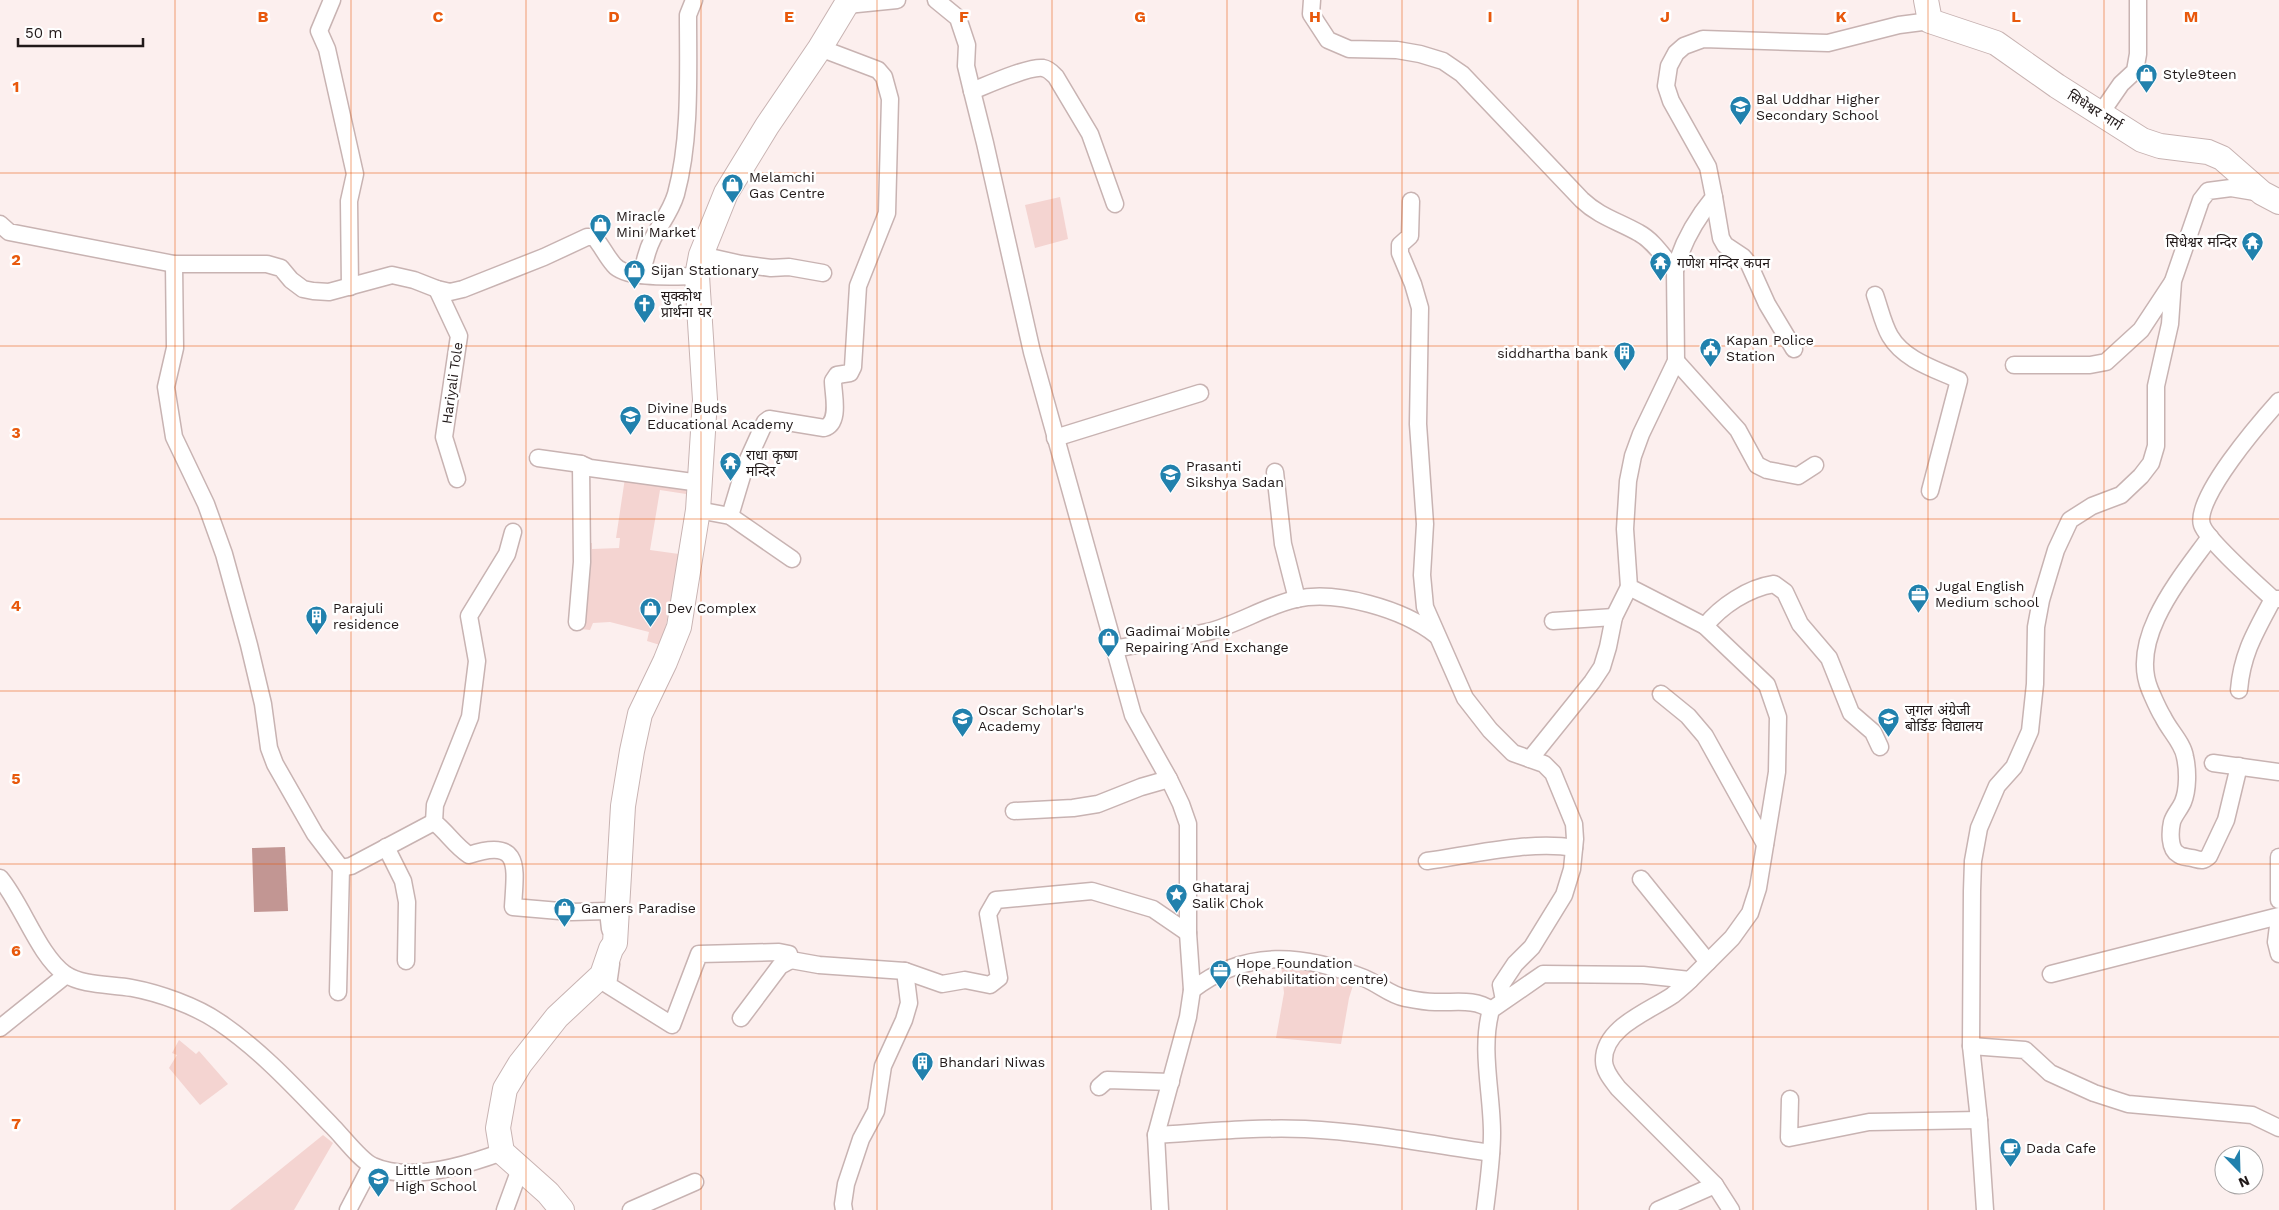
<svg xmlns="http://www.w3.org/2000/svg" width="2279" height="1210" viewBox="0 0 2279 1210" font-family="'Work Sans','Noto Sans Devanagari',sans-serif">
	<rect width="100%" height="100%" fill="#fcefee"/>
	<!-- green -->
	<g fill="#f4d4d1">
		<polygon points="1060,197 1068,239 1035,248 1025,205"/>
		<polygon points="625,478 687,486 686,494 660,490 650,550 679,554 666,625 660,645 647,641 649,632 610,622 593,623 590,630 581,629 586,579 586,543 592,543 592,549 619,548 620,538 616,538"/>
		<polygon points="1281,964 1355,979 1349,998 1341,1044 1276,1038 1284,993"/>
		<polygon points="179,1040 196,1054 199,1051 228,1084 200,1105 169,1068 177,1055 172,1053"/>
		<polygon points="323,1135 333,1143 294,1210 230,1210"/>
	</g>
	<!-- water -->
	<polygon fill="#c29693" points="285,847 288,911 254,912 252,848"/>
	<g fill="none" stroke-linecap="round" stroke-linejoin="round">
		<defs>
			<g id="street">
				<polyline points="332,0 319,31 327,49 355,174 349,201 350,287"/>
				<polyline points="936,0 958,18 967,45 966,66 972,91 985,143 1032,352 1133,715 1169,779 1181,804 1188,824 1188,933 1192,990 1188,1017 1156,1135 1160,1210"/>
				<path d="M1312,0L1311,14L1328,40L1349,49L1397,50L1420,54L1443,61L1462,74L1582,200C1600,217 1618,221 1639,233C1654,241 1664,258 1675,270L1676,361L1641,434L1633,456L1628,481L1625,529L1629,587L1705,626L1767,685L1778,717L1777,772L1758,888L1750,913L1732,938L1690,980L1643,975L1543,974L1491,1010C1480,1049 1492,1093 1492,1133C1492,1159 1488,1185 1485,1210"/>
				<polyline points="847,5 897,0"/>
				<path d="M972,91C987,85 1029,66 1043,68C1049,69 1052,73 1056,77L1090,134L1115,204"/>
				<polyline points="2101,113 2121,84 2135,71 2138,54 2138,0"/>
				<polyline points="1714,197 1721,238 1725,245 1743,257 1749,264 1767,304 1794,349"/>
				<polyline points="1411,201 1410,236 1400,245 1400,253 1413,284 1420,308 1418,424 1425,524 1422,575 1425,607 1465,698 1490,730 1513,753 1544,764 1553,773 1574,824 1575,839 1572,869 1564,895 1532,947 1515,964 1501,985 1504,1000"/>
				<path d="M0,224L9,232L174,264H267L281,268L291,280L303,289L313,291L329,292L392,275L414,280L437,289L450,292L463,289L544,257L587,237H594C602,246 606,256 614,265C626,280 679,276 697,276"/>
				<polyline points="701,255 741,264 771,268 789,267 823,273"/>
				<polyline points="174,264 175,348 166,387 174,437 206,504 224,554 249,645 263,704 269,748 275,764 315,834 341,868 351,866 434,822"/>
				<path d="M1675,270C1682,243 1696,219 1714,197L1708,167L1671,101L1666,86L1669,66L1676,53L1684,46L1703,39L1828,43L1899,25L1930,21"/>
				<path d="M642,275C644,262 647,250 653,238C661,223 671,211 676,194C691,139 688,73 688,15L694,0"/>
				<polyline points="437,289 459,336 444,437 457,479"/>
				<path d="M1875,295C1880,309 1883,324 1890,336C1904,360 1935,369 1959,380L1930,491"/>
				<polyline points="1676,361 1738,430 1757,465 1767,470 1798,476 1815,465"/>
				<polyline points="2014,365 2090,365 2106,362 2141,330 2172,283"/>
				<path d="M2279,401C2262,420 2193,499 2202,525C2207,540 2259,586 2273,599H2279"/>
				<polyline points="1055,438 1200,393"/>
				<polyline points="538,458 581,464 590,468 700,483"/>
				<polyline points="1275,472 1283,544 1297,599"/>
				<polyline points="698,510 730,516 792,559"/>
				<path d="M730,516L745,466L765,422L769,419L824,428C841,423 833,394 833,381L837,375L850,373L853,367L858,286L887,213L890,99L884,77L878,70L820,48"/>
				<path d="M513,532L507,554L469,616L477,661L470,717L435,805L434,822C447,832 455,846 469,855C523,837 515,869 513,907L571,912L608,911L610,929"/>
				<path d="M2210,537C2182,576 2128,638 2150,690C2154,699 2158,709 2163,717C2169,730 2183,743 2185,757C2188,770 2188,790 2183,802C2180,809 2174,815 2172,822C2170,831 2169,849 2178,854C2181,857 2188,857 2192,858C2200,860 2203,862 2209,856L2226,820L2239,766"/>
				<polyline points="1553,621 1614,617"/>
				<polyline points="577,622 582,562 581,464"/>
				<path d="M1705,626C1721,606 1748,588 1774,584L1785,592L1800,624L1829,658L1851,713L1873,732L1880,747"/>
				<path d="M1114,649C1145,643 1176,639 1207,632C1237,625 1265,606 1296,599C1337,590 1403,609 1436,635"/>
				<path d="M2239,690C2242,653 2256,631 2273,599"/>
				<polyline points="1661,694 1688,716 1705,736 1765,844"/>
				<polyline points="1530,759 1592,682 1602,667 1608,647 1614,617 1629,587"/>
				<polyline points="2213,763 2279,772"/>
				<polyline points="1014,811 1073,808 1098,804 1141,787 1169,779"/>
				<polyline points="386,847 403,881 407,902 406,961"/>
				<polyline points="2279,857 2279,900"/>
				<path d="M1427,861C1470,855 1532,840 1574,848"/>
				<path d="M0,878C22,904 39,956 65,974C83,986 111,984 132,988C159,993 196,1006 219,1022C262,1051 297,1090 333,1127C343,1137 361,1161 373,1166C410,1183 467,1165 502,1152"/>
				<polyline points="1641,879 1708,962"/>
				<polyline points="2279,918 2276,942 2279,954"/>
				<polyline points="611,964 608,985 672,1025 699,954 779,952 789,954 791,960 819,965 905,971 942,984 965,980 990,985 999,978 988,914 996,900 1092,891 1153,909 1188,933"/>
				<polyline points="2051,974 2279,916"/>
				<path d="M1690,980C1685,985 1679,990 1673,995C1650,1011 1603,1027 1604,1061C1604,1071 1612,1080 1618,1088L1715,1185L1731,1210"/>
				<path d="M1192,990C1246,948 1304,954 1364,978C1379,984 1390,995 1405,998C1415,1000 1426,1002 1435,1002C1454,1003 1475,998 1491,1010"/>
				<polyline points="338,992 341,868"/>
				<polyline points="741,1018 780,966 791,960"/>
				<polyline points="0,1028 66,975"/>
				<polyline points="1971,1046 2025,1050 2050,1073 2094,1093 2128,1104 2252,1115 2279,1128"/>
				<polyline points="1099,1087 1107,1080 1171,1082"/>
				<polyline points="1790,1099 1789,1138 1869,1122 1979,1120"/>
				<path d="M1156,1135C1205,1132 1255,1127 1305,1129C1367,1132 1429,1144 1491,1153"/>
				<polyline points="348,1210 371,1166"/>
				<polyline points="505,1210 520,1169"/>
				<polyline points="631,1210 695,1182"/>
				<polyline points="844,1210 843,1204 846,1184 861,1139 876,1111 883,1066 904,1020 909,1003 905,971"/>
				<polyline points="1658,1210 1715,1185"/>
				<polyline points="1985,1210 1979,1120 1971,1046 1972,891 1973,861 1979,828 1997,786 2014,767 2030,731 2035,684 2036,627 2041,600 2056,550 2070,520 2092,506 2121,495 2141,476 2151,463 2156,446 2156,386 2170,324 2173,281 2201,200 2208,191 2231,188 2261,193"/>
			</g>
			<g id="secondary">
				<polyline points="1926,0 1930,21 1996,43 2057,86 2142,140 2160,146 2208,152 2222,158 2262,193 2279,202"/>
				<polyline points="562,1210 548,1193 502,1152 498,1128 505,1089 520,1064 557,1017 602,975 611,949 615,943 623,806 632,751 640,714 665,662 679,627 698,510 705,400 697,276 701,255 726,193 767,126 820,48 849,0"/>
			</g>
		</defs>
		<!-- street casing -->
		<use href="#street" stroke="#c8b3b2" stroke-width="19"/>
		<!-- secondary casing -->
		<use href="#secondary" stroke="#c8b3b2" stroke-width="26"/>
		<!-- street -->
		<use href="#street" stroke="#fff" stroke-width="16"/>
		<!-- secondary -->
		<use href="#secondary" stroke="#fff" stroke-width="24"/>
	</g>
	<!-- grid -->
	<path fill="none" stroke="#e8590c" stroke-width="1" stroke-opacity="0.55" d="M175,0V1210M351,0V1210M526,0V1210M701,0V1210M877,0V1210M1052,0V1210M1227,0V1210M1402,0V1210M1578,0V1210M1753,0V1210M1928,0V1210M2104,0V1210M0,173H2279M0,346H2279M0,519H2279M0,691H2279M0,864H2279M0,1037H2279"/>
	<!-- icons -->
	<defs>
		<symbol id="shop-pin" viewBox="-11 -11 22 30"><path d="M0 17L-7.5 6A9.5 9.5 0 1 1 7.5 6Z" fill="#2181ad" stroke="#fff"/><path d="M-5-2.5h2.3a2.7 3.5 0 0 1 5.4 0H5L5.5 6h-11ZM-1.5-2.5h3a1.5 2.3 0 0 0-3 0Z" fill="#fff"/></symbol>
		<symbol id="school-pin" viewBox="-11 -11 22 30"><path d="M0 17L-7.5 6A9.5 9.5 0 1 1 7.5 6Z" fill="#2181ad" stroke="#fff"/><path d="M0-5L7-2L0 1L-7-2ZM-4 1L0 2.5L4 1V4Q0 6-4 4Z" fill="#fff"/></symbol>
		<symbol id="temple-pin" viewBox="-11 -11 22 30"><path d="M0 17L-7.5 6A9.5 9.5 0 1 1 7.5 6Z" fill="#2181ad" stroke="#fff"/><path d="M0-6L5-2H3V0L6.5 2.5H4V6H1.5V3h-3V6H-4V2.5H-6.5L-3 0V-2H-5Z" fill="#fff"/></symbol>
		<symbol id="church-pin" viewBox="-11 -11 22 30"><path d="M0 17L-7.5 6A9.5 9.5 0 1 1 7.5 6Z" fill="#2181ad" stroke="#fff"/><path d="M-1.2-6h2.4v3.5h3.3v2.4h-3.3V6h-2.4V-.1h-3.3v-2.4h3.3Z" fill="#fff"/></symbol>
		<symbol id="civic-pin" viewBox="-11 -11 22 30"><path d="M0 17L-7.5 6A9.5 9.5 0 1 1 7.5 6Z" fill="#2181ad" stroke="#fff"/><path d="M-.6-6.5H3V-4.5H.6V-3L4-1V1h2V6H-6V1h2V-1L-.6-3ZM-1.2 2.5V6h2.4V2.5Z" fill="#fff"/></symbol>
		<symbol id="building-pin" viewBox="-11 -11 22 30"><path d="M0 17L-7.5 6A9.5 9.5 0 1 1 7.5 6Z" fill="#2181ad" stroke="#fff"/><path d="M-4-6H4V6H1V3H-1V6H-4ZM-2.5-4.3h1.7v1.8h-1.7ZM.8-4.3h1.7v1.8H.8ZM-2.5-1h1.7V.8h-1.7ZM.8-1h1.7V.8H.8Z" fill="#fff"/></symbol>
		<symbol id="office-pin" viewBox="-11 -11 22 30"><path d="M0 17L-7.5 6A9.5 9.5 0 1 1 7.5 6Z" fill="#2181ad" stroke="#fff"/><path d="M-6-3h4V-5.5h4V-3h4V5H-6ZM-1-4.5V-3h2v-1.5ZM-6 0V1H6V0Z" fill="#fff"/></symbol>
		<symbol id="sight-pin" viewBox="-11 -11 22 30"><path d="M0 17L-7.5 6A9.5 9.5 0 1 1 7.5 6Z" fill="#2181ad" stroke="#fff"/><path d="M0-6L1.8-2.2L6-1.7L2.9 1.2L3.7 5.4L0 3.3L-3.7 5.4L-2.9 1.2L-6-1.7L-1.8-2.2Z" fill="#fff"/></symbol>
		<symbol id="cafe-pin" viewBox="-11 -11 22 30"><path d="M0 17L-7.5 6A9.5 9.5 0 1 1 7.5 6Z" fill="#2181ad" stroke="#fff"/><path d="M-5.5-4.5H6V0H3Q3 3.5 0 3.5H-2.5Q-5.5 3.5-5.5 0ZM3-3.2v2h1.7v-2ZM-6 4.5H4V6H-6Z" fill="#fff"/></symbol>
	</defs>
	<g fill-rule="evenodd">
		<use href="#shop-pin" x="2134" y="62" width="25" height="34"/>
		<use href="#school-pin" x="1728" y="94" width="25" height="34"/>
		<use href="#shop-pin" x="720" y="172" width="25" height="34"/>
		<use href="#shop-pin" x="588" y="212" width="25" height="34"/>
		<use href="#temple-pin" x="2240" y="230" width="25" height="34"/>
		<use href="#temple-pin" x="1648" y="250" width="25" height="34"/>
		<use href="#shop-pin" x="622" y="258" width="25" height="34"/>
		<use href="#church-pin" x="632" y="292" width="25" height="34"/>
		<use href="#civic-pin" x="1698" y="336" width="25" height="34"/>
		<use href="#building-pin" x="1612" y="340" width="25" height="34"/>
		<use href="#school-pin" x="618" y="404" width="25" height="34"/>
		<use href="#temple-pin" x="718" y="450" width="25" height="34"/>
		<use href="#school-pin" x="1158" y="462" width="25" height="34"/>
		<use href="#office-pin" x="1906" y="582" width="25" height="34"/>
		<use href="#shop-pin" x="638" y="596" width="25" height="34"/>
		<use href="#building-pin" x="304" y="604" width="25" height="34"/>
		<use href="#shop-pin" x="1096" y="626" width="25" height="34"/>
		<use href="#school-pin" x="950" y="706" width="25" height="34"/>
		<use href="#school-pin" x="1876" y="706" width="25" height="34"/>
		<use href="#sight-pin" x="1164" y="882" width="25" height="34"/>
		<use href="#shop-pin" x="552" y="896" width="25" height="34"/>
		<use href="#office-pin" x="1208" y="958" width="25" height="34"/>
		<use href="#building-pin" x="910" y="1050" width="25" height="34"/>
		<use href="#cafe-pin" x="1998" y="1136" width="25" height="34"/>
		<use href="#school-pin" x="366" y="1166" width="25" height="34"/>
	</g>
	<g text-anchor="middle" stroke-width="5" stroke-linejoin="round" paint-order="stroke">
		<!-- poi labels -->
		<g font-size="14" fill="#211919" stroke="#fff" text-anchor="start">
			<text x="2163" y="79">Style9teen</text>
			<text x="1756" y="104">Bal Uddhar Higher<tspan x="1756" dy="16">Secondary School</tspan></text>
			<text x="749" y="182">Melamchi<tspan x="749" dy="16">Gas Centre</tspan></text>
			<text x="616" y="221">Miracle<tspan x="616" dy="16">Mini Market</tspan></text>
			<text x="2237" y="247" text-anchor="end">सिधेश्वर मन्दिर</text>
			<text x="1677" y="268">गणेश मन्दिर कपन</text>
			<text x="651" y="275">Sijan Stationary</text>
			<text x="661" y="301">सुक्कोथ<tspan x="661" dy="16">प्रार्थना घर</tspan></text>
			<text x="1726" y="345">Kapan Police<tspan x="1726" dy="16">Station</tspan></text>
			<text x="1608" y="358" text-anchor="end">siddhartha bank</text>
			<text x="647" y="413">Divine Buds<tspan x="647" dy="16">Educational Academy</tspan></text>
			<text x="746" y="460">राधा कृष्ण<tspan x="746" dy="16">मन्दिर</tspan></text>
			<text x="1186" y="471">Prasanti<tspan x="1186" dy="16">Sikshya Sadan</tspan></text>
			<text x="1935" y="591">Jugal English<tspan x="1935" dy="16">Medium school</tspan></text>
			<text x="333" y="613">Parajuli<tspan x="333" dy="16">residence</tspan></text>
			<text x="667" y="613">Dev Complex</text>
			<text x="1125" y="636">Gadimai Mobile<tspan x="1125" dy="16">Repairing And Exchange</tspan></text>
			<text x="978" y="715">Oscar Scholar's<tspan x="978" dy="16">Academy</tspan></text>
			<text x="1905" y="715">जुगल अंग्रेजी<tspan x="1905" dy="16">बोर्डिङ विद्यालय</tspan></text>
			<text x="1192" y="892">Ghataraj<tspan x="1192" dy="16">Salik Chok</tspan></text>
			<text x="581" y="913">Gamers Paradise</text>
			<text x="1236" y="968">Hope Foundation<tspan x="1236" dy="16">(Rehabilitation centre)</tspan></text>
			<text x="939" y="1067">Bhandari Niwas</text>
			<text x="2026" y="1153">Dada Cafe</text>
			<text x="395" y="1175">Little Moon<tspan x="395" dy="16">High School</tspan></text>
		</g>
		<!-- street labels -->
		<g font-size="14" fill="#211919" stroke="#fff">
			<text transform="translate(2095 110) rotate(32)" y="5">सिधेश्वर मार्ग</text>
			<text transform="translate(452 383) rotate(-82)" y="5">Hariyali Tole</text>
		</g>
	</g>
	<g font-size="16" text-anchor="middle" font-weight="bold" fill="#e8590c" stroke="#fff" stroke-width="5" stroke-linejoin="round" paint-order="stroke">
		<text x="263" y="22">B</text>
		<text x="438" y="22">C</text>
		<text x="614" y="22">D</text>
		<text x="789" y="22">E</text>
		<text x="964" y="22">F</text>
		<text x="1140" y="22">G</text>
		<text x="1315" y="22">H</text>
		<text x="1490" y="22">I</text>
		<text x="1665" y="22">J</text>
		<text x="1841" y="22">K</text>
		<text x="2016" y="22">L</text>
		<text x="2191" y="22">M</text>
		<text x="16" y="92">1</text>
		<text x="16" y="265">2</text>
		<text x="16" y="438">3</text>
		<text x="16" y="611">4</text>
		<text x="16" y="784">5</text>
		<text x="16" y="956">6</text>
		<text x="16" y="1129">7</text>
	</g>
	<!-- north arrow -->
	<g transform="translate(2239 1170) rotate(157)"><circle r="24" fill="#ffffff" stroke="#a6a3a3"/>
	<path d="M0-4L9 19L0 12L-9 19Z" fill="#2181ad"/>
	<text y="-8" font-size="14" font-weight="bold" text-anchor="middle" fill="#211919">N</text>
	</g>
	<!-- scale -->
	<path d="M18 38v8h125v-8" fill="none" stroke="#211919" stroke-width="2.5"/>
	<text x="25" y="38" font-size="15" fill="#211919" stroke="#ffffff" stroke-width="4" paint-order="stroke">50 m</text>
</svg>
